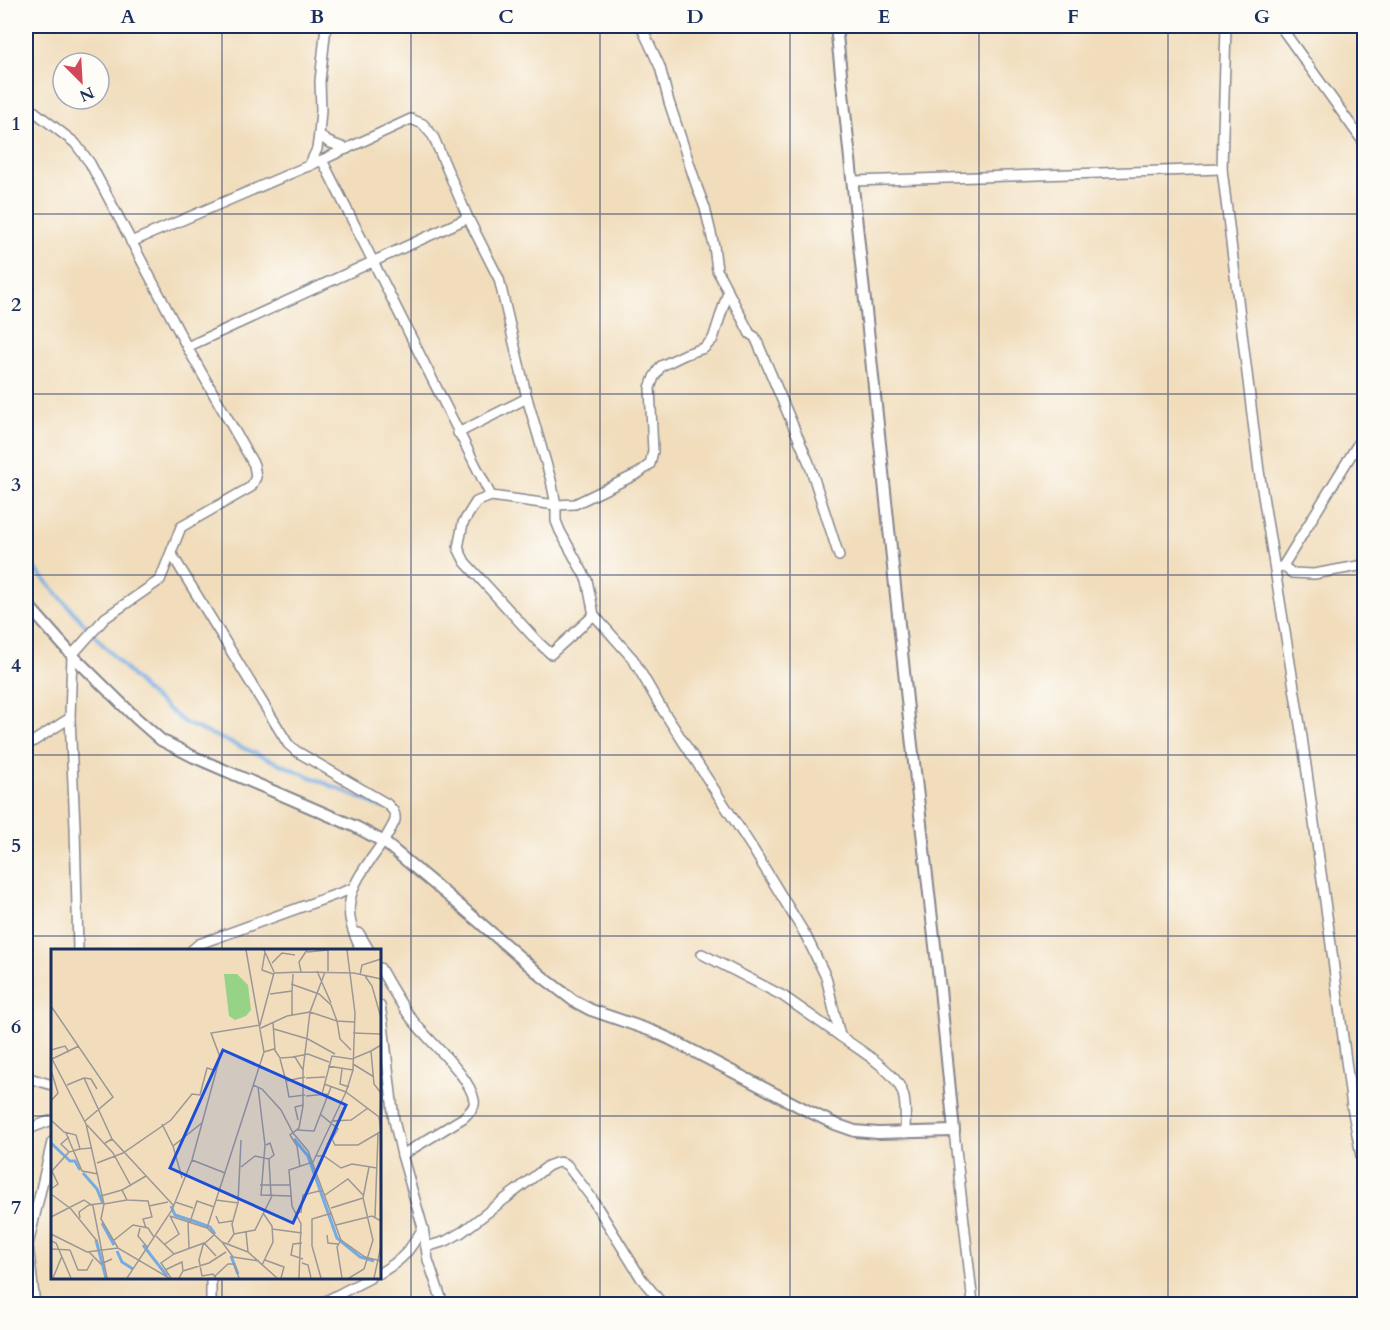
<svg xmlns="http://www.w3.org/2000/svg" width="1390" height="1330" viewBox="0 0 1390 1330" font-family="Cardo,serif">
	<rect width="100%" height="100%" fill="#fdfcf7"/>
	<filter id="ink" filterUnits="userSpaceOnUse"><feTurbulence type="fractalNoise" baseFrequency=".0167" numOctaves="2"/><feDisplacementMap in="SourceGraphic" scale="12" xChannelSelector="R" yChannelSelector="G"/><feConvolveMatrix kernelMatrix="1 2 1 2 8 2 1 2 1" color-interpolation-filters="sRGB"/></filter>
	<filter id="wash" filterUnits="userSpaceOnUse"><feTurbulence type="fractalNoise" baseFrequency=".008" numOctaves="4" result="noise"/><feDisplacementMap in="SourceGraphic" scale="24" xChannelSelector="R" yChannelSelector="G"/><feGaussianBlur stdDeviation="1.35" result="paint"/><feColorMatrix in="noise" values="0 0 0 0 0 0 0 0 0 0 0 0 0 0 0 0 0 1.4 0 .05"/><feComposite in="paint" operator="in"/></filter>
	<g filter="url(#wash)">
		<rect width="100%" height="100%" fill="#f1ddbc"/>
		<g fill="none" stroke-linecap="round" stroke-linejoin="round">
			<!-- stream -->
			<polyline stroke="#73abe2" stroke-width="4" points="26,559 105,647 148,693 185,723 383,808"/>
		</g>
	</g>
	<g filter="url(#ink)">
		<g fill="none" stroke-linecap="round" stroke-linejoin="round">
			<defs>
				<g id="minor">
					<polyline points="641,26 660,67 669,102 697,187 705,208 714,246 717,270 750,334 755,337 759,346 809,463 839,556"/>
					<polyline points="1226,26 1222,169 1259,471 1302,737 1330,937 1352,1107 1364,1172"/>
					<polyline points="1280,26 1364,143"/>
					<polyline points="26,105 75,143 90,163 187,347 254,465 256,477 251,487 181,527 160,580 105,618 72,655 70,718 75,827 78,950"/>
					<polyline points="319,134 328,142 347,149"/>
					<polyline points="322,160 491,496"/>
					<polyline points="309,166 317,149 319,134 321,110 320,81 326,26"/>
					<polyline points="854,181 1222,169"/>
					<path d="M131,242L322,160L411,119L423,124L433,136L468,218L499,279L527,398L551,480L556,505V521L560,531L587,580L594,615L633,659L662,709L753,849L806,936L826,977L840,1036C858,1049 894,1070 902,1091C907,1103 905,1119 905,1133"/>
					<polyline points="187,347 468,218"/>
					<polyline points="458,433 527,398"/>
					<path d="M171,553L288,744L296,751L387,804C392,809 396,812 395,820C394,824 391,828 389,832C377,855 354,875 350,901C347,919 354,935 361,950"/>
					<polyline points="1283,566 1292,573 1314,574 1364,565"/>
					<polyline points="1275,569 1283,566 1364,434"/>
					<polyline points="594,615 551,654 538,642 465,562 458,548 463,523 476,502 491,496 556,505 575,504 639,473 650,464 653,451 650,388 654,377 661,366 686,354 704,348 713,339 728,292"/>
					<polyline points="26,746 70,718"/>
					<polyline points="359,933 369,950"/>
					<polyline points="192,950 199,944 354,888"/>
					<polyline points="702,954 783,996 840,1036"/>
					<path d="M380,968C390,986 401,1006 415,1023C430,1042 470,1076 474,1100C476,1108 468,1113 463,1118L402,1155"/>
					<polyline points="380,1006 383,1024 394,1120 402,1155 423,1228 428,1260 443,1304"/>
					<polyline points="26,1077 52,1085"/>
					<polyline points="1352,1107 1364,1107"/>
					<polyline points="26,1130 52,1120"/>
					<polyline points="954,1131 973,1304"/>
					<path d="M426,1247L446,1241L462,1232L548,1166C555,1163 560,1160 567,1165L591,1197L641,1278L660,1301"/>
					<path d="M380,1273C404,1259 409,1251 423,1228"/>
					<polyline points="211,1278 211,1304"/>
					<polyline points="35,1304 28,1245 52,1142"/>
					<polyline points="320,1304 370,1278"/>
				</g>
				<polyline id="tertiary" points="26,603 72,655 136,718 161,740 194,757 356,827 384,842 464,909 544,978 574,1001 591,1010 652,1031 670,1039 812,1113 835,1124 855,1131 878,1133 954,1131 940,989 909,719 836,26"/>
			</defs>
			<!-- minor casing -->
			<use href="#minor" stroke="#86868d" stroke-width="12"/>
			<!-- tertiary casing -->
			<use href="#tertiary" stroke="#86868d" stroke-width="14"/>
			<!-- minor -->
			<use href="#minor" stroke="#fff" stroke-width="9"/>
			<!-- tertiary -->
			<use href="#tertiary" stroke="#fff" stroke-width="10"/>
		</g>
	</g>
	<!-- grid -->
	<path fill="none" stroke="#1b2f5e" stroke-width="1.5" stroke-opacity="0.55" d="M222,26V950M411,26V1304M600,26V1304M790,26V1304M979,26V1304M1168,26V1304M26,214H1364M26,394H1364M26,575H1364M26,755H1364M26,936H1364M26,1116H52M380,1116H1364M222,1278V1304"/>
	<!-- overview -->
	<g transform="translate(51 949)">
		<rect width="330" height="330" fill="#f1ddbc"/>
		<path d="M173,25H186L197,36L200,61L195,67L184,71L178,67Z" fill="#96d387"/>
		<path fill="none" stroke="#73abe2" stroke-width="3" d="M243,190L257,207L286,289L309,308L323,312M0,194L19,212H24L29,221M32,224L46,240L52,255M120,257L124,266L139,271M140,271L159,278L164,285M51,274L63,296M45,291L55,329M92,296L116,327M66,302L71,313L82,320M180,307L187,325"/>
		<path fill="none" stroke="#9b9796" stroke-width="1.5" d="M213,1L223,23M296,1L304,64L302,121L295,143L328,168L330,183M214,3L211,21L222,25M256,3L277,1V22M221,14L231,4L244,6M266,22L280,54M250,23L303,24L330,30M309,26L311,16L330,10M314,27L321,37L330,69M240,35L268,45L280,56L286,72L303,73M241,42V66M219,45L241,42L242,25M0,57L62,148L34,172M222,74L224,101M210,79L236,67L259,63L274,23M223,80L257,90L284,105M302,84L330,85M0,101L14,97L18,103M213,103L223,100L229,109L244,108L252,121V157L248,179L239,186L246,197L249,218M0,108L35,175L53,255L50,270L67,299M242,108L257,105L278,113M1,110L28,97M229,110L235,132L254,128M302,115L323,128M277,117L302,121M291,120L289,135L298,138M0,121L7,144L0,152M252,121L259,63L286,72L289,90L300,101M33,129L40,130L46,140M255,129L274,128M235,132L238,148L254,146M16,136L33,129L61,190M202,136L211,140L230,161L242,184L257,202L290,291L314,308L330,312M207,138L214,196L210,246L240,247M271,145L281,107L301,110L320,102M255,147L277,145M269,165L287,180L281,190L284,196H307L329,183M329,168L330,144L323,135L320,102L330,96M0,171L13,183L25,186L29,200L41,199M247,171L244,158L252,156M281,172L300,171L317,159M111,175L122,197L152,173M36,176L62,204L80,237M246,181L263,182L280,138M15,184L31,222L47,225M18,188L10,195L18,203M54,194L61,190L123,257M215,196L219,194L223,206L218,210M122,197L131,229M265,207H273L290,219L301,215L326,219M218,210L220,247M141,211L174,224M46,214L72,204L120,171L141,145L149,146L156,119L166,122M190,218L204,207L218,210M0,223L18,203L29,200M209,236H239M0,240L7,235L1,222M0,245L20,260L46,292M274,246L297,230L312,246M50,247L71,241M76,251L97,252L101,268L92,270L95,279M165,251L187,254L190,191M124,253L142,259M53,255L76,251L71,241L95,227M98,257L117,253M280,259L312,249M245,264L250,263L252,246L272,241M119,267L156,279L171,293L197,303L226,329M165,267L168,274L181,272M0,268L33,251L42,257L56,329M324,268L327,185M29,269L28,263L38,256L53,254M137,272L138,299M139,273L146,252L163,258M285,276L321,267L330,272M89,279L87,287L97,299M156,279L213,103L195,1M221,280L251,284M195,283L197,303M0,285L36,303L67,299L118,329M183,285L204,281L221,247M163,286L152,296L148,311L151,327L162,325L165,329M276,286L277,294L287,295M105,287L123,305L110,314L120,329M290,291L286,298L291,329M0,292L5,294L20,329M62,292L82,276L97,279L103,288M171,293L182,308L208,312M177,294L183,285L181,275L187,254M251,294L242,295L240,306L252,310M114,295L128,285L119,267M0,300L19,301M19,301L27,321H36L42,310M38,303L50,315L61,310M123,305L153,294L165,307M214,311L233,318L230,329M251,314L257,316L260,329M211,316L222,293L221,277L212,264M114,321L131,313L132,322M164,327L177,315H183L188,329M2,329L11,307M76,329L121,261L141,211L169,108L160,84L209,76L223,24L250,23L248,13L256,1M128,329L132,322L158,314L175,303M248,329L250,275L241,257L238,221L262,213L295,143L273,135M270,329L261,297V270L281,264M298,329L313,320L322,291L312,249L318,218M323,329L330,297"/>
		<path fill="#1d4ed8" fill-opacity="0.15" stroke="#1d4ed8" stroke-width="3" d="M172,101L295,156L242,274L119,219Z"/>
		<rect width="330" height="330" fill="none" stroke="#1b2f5e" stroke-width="3"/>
	</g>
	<!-- margin -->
	<rect width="1390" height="1330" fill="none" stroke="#fdfcf7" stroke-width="66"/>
	<!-- north arrow -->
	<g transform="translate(81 81) rotate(156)"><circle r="28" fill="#fdfcf7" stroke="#a3aaba" stroke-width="1.5"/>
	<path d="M0-4.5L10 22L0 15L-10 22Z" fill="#d1495b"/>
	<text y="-9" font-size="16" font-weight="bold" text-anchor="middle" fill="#1b2f5e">N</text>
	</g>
	<rect x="33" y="33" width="1324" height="1264" fill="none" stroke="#1b2f5e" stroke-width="2"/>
	<g font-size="20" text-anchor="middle" font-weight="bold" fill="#1b2f5e">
		<text x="128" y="23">A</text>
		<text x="317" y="23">B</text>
		<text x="506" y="23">C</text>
		<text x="695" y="23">D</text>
		<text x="884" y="23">E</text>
		<text x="1073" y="23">F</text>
		<text x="1262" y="23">G</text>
		<text x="16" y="130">1</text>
		<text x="16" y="311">2</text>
		<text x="16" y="491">3</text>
		<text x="16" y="672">4</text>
		<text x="16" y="852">5</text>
		<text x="16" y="1033">6</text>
		<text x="16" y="1214">7</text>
	</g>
</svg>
